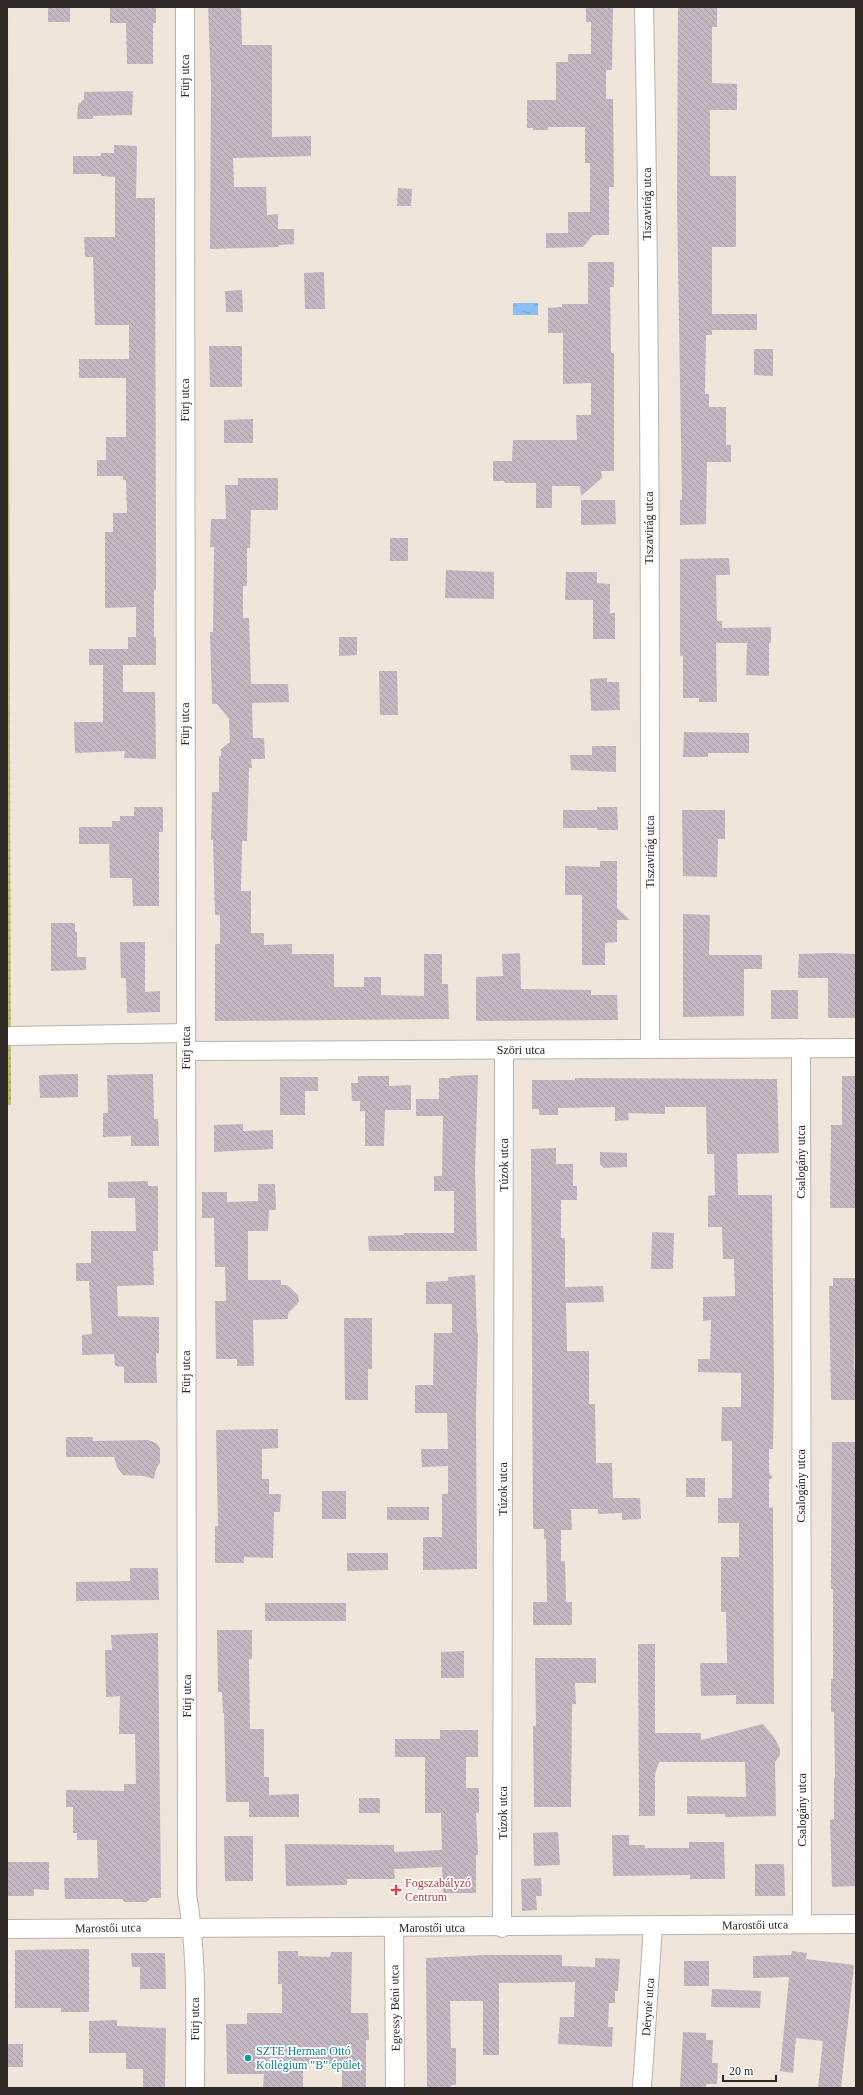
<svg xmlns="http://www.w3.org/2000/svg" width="863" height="2095" viewBox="0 0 863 2095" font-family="Georgia,serif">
	<defs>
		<pattern id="park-dots" width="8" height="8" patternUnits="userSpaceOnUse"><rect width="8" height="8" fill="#bcbf6d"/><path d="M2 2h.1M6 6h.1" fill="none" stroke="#a2a45e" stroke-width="1.8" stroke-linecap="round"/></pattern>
		<pattern id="water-ripples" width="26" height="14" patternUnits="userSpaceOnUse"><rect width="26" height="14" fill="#8bbef3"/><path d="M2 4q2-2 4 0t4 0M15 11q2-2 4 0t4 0" fill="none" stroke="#78a3d0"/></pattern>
		<pattern id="building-back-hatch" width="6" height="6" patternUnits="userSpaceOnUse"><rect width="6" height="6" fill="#c3b7c1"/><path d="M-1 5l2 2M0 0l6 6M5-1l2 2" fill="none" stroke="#a89da6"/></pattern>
	</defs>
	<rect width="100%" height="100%" fill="#efe5da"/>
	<!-- park -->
	<polygon fill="url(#park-dots)" points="7,7 8,7 11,1105 7,1105"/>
	<!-- water -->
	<rect fill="url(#water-ripples)" x="513" y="303" width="25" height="12"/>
	<!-- building -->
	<g fill="url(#building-back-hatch)">
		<rect x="48" y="7" width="22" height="15"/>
		<polygon points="110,7 156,7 156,23 153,23 153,64 127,64 126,23 110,23"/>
		<polygon points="208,7 241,7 242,45 272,45 272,137 311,136 311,156 233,158 234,187 266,187 267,215 278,214 278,229 294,229 294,244 279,245 279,247 210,249 211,86"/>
		<polygon points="586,7 613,7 612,70 606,70 606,99 613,99 614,187 609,187 609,235 593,235 583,247 546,248 546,233 568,233 568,212 590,212 590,163 585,163 585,127 548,127 548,130 533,130 533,128 527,128 527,100 556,100 556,62 568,62 568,54 591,54 591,22 586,22"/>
		<polygon points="678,7 717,7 717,27 712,27 712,83 737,84 737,110 710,110 710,176 736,176 736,247 712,247 712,314 757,314 757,330 712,330 712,335 706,335 705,394 709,394 709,407 726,407 726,445 731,445 731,462 707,462 706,524 680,525 680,500 682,500 677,202"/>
		<polygon points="133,91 132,115 93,116 93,119 77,119 78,105 84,99 84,92"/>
		<polygon points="114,145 137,146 136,198 155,198 156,590 154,590 154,637 156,637 156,665 123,665 123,692 155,692 156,759 124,758 125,751 75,753 74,722 103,722 103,665 89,665 89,649 128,649 128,637 136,637 136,607 105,608 105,532 113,532 113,513 127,513 126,480 123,480 123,476 97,476 97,460 106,460 106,437 126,437 126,378 79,378 79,359 129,359 129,325 95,325 93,257 85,257 84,237 115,237 115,177 101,176 101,174 73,174 73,156 101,156 101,153 114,153"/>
		<polygon points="398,188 412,189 411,206 397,206"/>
		<polygon points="588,262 614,262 614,287 610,287 611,353 614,353 614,471 601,471 602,478 581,496 580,486 552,486 552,508 536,508 536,483 505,483 504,481 493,481 493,461 512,461 513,440 577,440 576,415 591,415 591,383 563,384 563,333 548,333 548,308 562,307 562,304 588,304"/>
		<polygon points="324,272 325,309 305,309 304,273"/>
		<polygon points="242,290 243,312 226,312 225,291"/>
		<polygon points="209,346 242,346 242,387 210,387"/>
		<polygon points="754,349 773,349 773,376 754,375"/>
		<polygon points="253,419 253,443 224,443 224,420"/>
		<polygon points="238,478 278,478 278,510 251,510 250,548 247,548 247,586 243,586 243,618 249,618 251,684 288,684 289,702 252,703 253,738 264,738 265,759 251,759 252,768 249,768 247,841 242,841 241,891 251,891 251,933 264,933 264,945 292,944 292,954 334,954 334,987 364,987 364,977 381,977 381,995 424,996 424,954 442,954 442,984 448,984 449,1019 215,1021 215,944 220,944 220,915 215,915 213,840 211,840 212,792 219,792 219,756 221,756 221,749 230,742 229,719 217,704 212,704 210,632 213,632 214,547 210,547 211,519 226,519 225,485 238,485"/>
		<polygon points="581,500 615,500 616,524 581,525"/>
		<rect x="390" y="538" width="18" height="23"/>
		<polygon points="729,558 730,575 716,575 717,621 722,621 722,628 771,627 771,643 769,643 769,676 746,675 747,643 716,643 717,702 699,702 699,698 683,698 683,656 680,656 680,559"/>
		<polygon points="446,570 494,572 494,599 445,598"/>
		<polygon points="566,572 597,572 597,583 610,584 610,613 615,613 615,639 593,639 593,600 565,600"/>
		<polygon points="339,637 357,637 357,655 339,656"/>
		<polygon points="379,671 397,671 398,715 380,715"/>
		<polygon points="607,678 607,682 619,682 620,710 591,711 590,679"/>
		<polygon points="684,732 749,733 749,753 708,753 708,757 683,757"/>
		<polygon points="592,746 616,746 616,772 571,770 570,755 592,755"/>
		<polygon points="134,807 163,807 163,832 159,832 159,906 133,906 132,878 110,878 109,844 79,844 79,827 112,827 112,821 120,821 120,816 134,816"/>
		<polygon points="597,807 617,807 618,830 597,830 597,828 563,828 563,810 597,810"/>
		<polygon points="682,810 725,810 725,839 718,839 717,877 683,876"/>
		<polygon points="600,861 617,861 617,908 630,920 617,920 617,942 605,943 605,965 582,965 582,895 565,895 565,866 600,867"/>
		<polygon points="683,914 710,915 709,955 762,955 762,969 744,969 744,1016 683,1017"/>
		<polygon points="51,923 75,923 75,932 77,932 77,957 86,957 86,970 51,971"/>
		<polygon points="120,942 145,942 145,992 160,991 160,1012 127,1013 126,978 121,978"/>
		<polygon points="520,953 521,989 591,990 591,995 617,995 618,1020 476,1021 476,977 503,976 502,954"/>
		<polygon points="831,953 855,954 855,1018 828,1018 828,978 798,978 799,954"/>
		<rect x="771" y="990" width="27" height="29"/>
		<polygon points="78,1074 78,1097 40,1098 39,1075"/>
		<polygon points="153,1074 154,1119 158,1119 159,1146 131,1146 131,1136 103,1137 103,1113 108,1113 107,1075"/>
		<polygon points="478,1075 475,1168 477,1251 369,1251 368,1236 404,1235 404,1233 454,1233 454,1191 434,1191 434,1176 442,1176 443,1116 416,1116 416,1099 439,1099 439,1078 450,1078 450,1076"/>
		<polygon points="358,1076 389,1076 389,1086 411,1085 411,1110 385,1110 384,1146 365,1146 365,1111 360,1111 360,1101 352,1101 351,1083 358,1083"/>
		<polygon points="842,1076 856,1076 856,1208 830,1208 831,1125 842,1125"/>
		<polygon points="280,1077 318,1077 318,1091 305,1091 305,1115 280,1115"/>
		<polygon points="575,1078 777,1079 779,1153 737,1154 738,1195 772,1195 774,1384 773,1449 769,1449 769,1473 773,1477 769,1480 769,1508 773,1507 774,1704 736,1704 736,1695 701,1696 700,1663 727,1663 726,1612 721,1612 721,1557 739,1557 739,1523 718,1523 718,1498 732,1498 732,1441 721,1441 722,1407 741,1407 741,1373 698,1372 698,1359 710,1359 711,1320 703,1321 703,1297 735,1296 734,1259 723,1259 722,1227 708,1227 708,1196 715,1195 714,1154 707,1154 706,1107 665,1107 665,1114 628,1113 629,1120 615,1121 615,1107 558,1108 558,1115 539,1115 539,1109 532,1109 532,1080 575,1080"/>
		<polygon points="243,1124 243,1131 273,1130 273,1149 214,1152 214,1125"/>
		<polygon points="556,1148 556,1164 573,1164 573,1186 577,1186 577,1200 561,1200 561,1238 565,1238 565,1287 603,1286 604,1302 566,1303 567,1351 589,1351 589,1404 595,1404 596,1463 612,1463 613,1498 640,1498 641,1519 622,1520 622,1513 598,1514 598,1509 571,1509 572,1530 561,1530 561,1561 565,1561 566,1602 572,1602 572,1625 533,1625 533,1602 547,1602 546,1539 544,1539 544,1529 533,1529 531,1149"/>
		<polygon points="600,1152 627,1153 627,1167 604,1168 600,1164"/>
		<polygon points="148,1181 148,1186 158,1186 158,1251 153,1251 154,1285 117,1286 118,1316 159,1317 159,1353 156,1353 157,1383 124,1383 124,1367 115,1366 114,1354 82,1355 82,1335 92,1334 89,1281 76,1281 76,1263 91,1263 91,1231 136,1231 135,1198 108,1198 108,1182"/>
		<polygon points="258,1184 275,1184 276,1210 269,1210 268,1231 248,1231 248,1280 281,1280 281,1285 287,1285 298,1295 299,1302 288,1313 288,1319 253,1320 254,1366 237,1366 237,1359 216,1359 215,1301 226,1301 225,1267 215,1267 214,1218 202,1218 202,1192 227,1192 227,1202 258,1201"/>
		<polygon points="652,1232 674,1233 673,1269 651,1269"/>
		<polygon points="475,1275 477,1333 478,1333 476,1413 477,1569 423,1570 423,1537 442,1537 442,1494 448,1494 448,1466 422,1467 421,1449 448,1449 447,1413 415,1413 415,1385 433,1385 434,1333 452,1333 452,1304 426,1304 426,1282 448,1281 448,1277"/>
		<polygon points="833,1278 856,1278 854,1370 856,1370 856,1400 831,1400 829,1286 833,1286"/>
		<polygon points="344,1318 372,1318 372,1369 368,1369 368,1400 345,1400"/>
		<polygon points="278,1429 278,1448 262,1449 262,1479 269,1479 269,1494 281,1494 280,1512 274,1512 273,1558 244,1557 244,1563 215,1563 215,1526 218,1526 216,1430"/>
		<polygon points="66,1437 93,1437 93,1441 148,1440 156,1443 160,1448 160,1463 156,1469 154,1479 144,1476 123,1475 117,1467 114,1457 66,1457"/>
		<polygon points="832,1442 856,1442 856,1886 832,1887 830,1820 834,1819 834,1778 835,1778 834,1712 831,1712 831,1679 833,1679 833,1589 831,1589 831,1568"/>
		<rect x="686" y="1478" width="19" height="19"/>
		<rect x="322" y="1491" width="24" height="28"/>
		<rect x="387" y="1507" width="42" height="13"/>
		<polygon points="347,1553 388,1553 388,1570 347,1571"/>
		<polygon points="130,1568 158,1568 159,1600 76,1601 76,1582 130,1581"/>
		<rect x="265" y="1603" width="81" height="18"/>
		<polygon points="217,1630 252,1630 252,1659 249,1659 250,1729 264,1729 264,1777 269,1777 269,1795 299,1794 299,1817 249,1817 249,1802 226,1802 224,1713 223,1713 222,1692 218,1692"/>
		<polygon points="158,1633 161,1898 151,1898 147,1902 124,1902 123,1899 65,1899 64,1878 98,1878 97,1840 77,1840 77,1833 73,1833 73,1807 66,1807 66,1790 124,1791 124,1784 136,1784 135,1734 119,1734 120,1696 106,1697 105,1650 112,1650 111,1635"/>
		<polygon points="638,1644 655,1644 655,1733 701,1733 701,1740 763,1724 774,1737 780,1749 780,1755 775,1762 776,1816 725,1817 725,1814 687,1814 687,1796 746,1797 745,1762 659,1762 655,1774 655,1816 639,1816"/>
		<polygon points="464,1651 464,1678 441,1678 441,1652"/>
		<polygon points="535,1658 596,1658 596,1683 575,1683 576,1704 572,1704 571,1807 534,1807 533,1726 536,1726"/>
		<polygon points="440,1730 478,1730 478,1757 466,1757 466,1788 479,1788 479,1813 476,1813 478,1855 476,1855 476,1893 443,1893 442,1867 394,1869 395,1879 347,1879 347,1885 286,1886 285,1844 394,1845 394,1852 442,1850 441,1813 425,1813 425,1757 395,1757 395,1739 440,1739"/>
		<rect x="359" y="1798" width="21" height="15"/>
		<polygon points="558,1832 560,1865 534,1866 533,1833"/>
		<polygon points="612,1835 629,1835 629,1845 645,1845 645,1848 689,1848 689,1842 724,1842 725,1879 690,1879 690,1875 613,1876"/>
		<polygon points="224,1836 253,1836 253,1881 225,1881"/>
		<polygon points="7,1862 49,1862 49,1890 34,1889 34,1896 7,1896"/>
		<polygon points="755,1864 784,1864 785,1896 755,1896"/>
		<polygon points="541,1878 542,1896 536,1896 537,1910 522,1911 521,1879"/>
		<polygon points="89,1949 89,2012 61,2012 61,2008 15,2008 15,1950"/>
		<polygon points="278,1951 298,1951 298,1956 330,1957 331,1952 352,1952 351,2013 368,2013 369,2040 366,2040 366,2088 342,2088 342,2064 303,2064 303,2088 263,2088 264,2074 227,2074 226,2024 247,2024 247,2013 282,2013 282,1984 278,1984"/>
		<polygon points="792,1951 807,1953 806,1959 854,1965 841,2088 818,2088 823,2041 796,2038 793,2073 780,2071 789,1977 753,1978 753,1956 791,1955"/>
		<polygon points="131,1953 165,1953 166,1989 140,1989 140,1967 132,1967"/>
		<polygon points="486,1955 562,1955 562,1966 595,1967 595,1958 620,1959 618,1991 615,1991 615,2003 609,2003 608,2027 613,2027 612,2047 558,2044 560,2017 574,2017 575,1982 499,1983 499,2055 483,2055 483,2001 450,2001 451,2048 456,2048 456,2085 451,2085 451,2088 427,2088 426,1958"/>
		<rect x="684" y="1961" width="25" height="25"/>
		<polygon points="712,1989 761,1991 760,2008 711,2007"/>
		<polygon points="117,2020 117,2026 166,2028 165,2088 143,2088 143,2069 126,2069 126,2053 89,2053 89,2021"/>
		<polygon points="683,2032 706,2033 706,2040 713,2040 712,2063 718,2063 717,2084 706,2084 706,2088 680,2088"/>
		<polygon points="7,2044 23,2044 23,2067 8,2067"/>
	</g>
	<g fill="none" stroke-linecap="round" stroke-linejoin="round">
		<defs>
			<g id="street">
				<path d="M185,7L187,1894C198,1958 195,2023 195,2088"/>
				<path d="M644,7C651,354 650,702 650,1049"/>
				<polyline points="11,1036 186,1033"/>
				<polyline points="801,1048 802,1924"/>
				<polyline points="186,1051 856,1048"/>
				<polyline points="394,1927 395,2088"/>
				<polyline points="502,1928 504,1050"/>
				<path d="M7,1929C290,1926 573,1927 856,1924"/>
				<polyline points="642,2088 653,1926"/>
			</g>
		</defs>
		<!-- street casing -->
		<use href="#street" stroke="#bbb2a7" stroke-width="20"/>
		<!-- street -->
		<use href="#street" stroke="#fff" stroke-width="18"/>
	</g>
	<!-- markers -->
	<path fill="#e0444e" stroke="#fff" stroke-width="1.5" d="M394 1884h4v4h4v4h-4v4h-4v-4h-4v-4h4z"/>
	<circle fill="#0f9aa8" stroke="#fff" stroke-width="1.5" cx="248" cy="2058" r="4"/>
	<g text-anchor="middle" stroke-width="3.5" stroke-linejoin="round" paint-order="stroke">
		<!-- street labels -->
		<g font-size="12" fill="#2c2924" stroke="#fff">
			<text transform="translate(185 76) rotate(-90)" y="4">Fürj utca</text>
			<text transform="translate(647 204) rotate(-90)" y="4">Tiszavirág utca</text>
			<text transform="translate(185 400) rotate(-90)" y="4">Fürj utca</text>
			<text transform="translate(649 528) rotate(-90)" y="4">Tiszavirág utca</text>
			<text transform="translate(185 724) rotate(-90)" y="4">Fürj utca</text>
			<text transform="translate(650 852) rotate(-90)" y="4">Tiszavirág utca</text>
			<text transform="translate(186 1048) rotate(-90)" y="4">Fürj utca</text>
			<text x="521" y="1054">Szöri utca</text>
			<text transform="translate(801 1162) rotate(-90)" y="4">Csalogány utca</text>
			<text transform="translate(504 1165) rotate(-90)" y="4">Túzok utca</text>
			<text transform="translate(186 1372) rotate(-90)" y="4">Fürj utca</text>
			<text transform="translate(801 1486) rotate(-90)" y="4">Csalogány utca</text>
			<text transform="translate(503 1489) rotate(-90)" y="4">Túzok utca</text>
			<text transform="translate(187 1696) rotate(-90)" y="4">Fürj utca</text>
			<text transform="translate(802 1810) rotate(-90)" y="4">Csalogány utca</text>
			<text transform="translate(503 1813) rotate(-90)" y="4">Túzok utca</text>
			<text transform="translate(755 1925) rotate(-1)" y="4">Marostői utca</text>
			<text transform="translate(108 1928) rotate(-1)" y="4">Marostői utca</text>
			<text x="432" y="1932">Marostői utca</text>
			<text transform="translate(648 2007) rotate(-86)" y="4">Déryné utca</text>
			<text transform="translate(395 2008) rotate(-91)" y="4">Egressy Béni utca</text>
			<text transform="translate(195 2019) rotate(-90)" y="4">Fürj utca</text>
		</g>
		<!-- health labels -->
		<g font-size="12" fill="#be3a42" stroke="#fff" text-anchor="start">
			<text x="405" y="1887">Fogszabályzó<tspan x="405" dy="14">Centrum</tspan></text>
		</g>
		<!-- culture labels -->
		<g font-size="12" fill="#0d838f" stroke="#fff" text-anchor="start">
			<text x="256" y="2055">SZTE Herman Ottó<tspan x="256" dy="14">Kollégium "B" épület</tspan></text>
		</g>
	</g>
	<!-- border -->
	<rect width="863" height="2095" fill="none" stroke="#2c2924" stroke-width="16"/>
	<!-- scale -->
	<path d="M723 2075v6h53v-6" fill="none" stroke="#2c2924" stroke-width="2"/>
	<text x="729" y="2075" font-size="12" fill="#2c2924" stroke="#ffffff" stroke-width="3" paint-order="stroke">20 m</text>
</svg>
